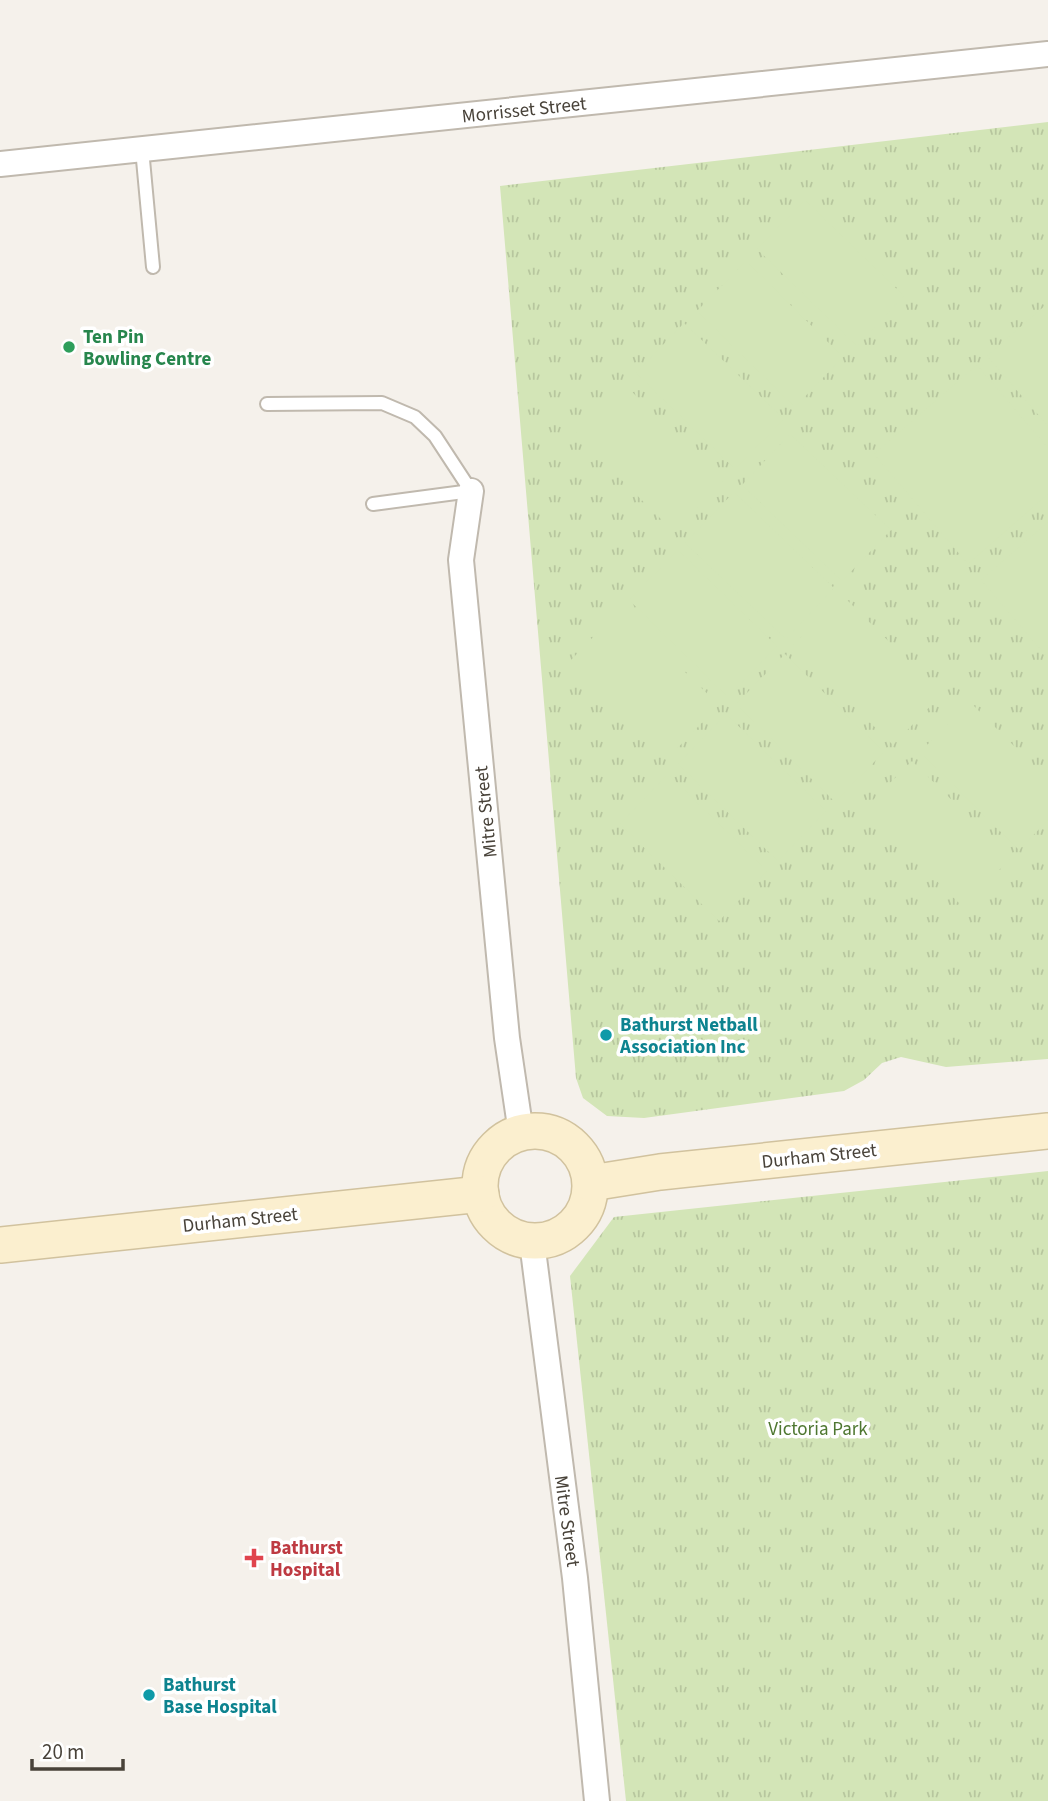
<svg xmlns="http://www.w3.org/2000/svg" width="1048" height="1801" viewBox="0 0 1048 1801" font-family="'Source Sans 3',sans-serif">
	<defs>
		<pattern id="park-tufts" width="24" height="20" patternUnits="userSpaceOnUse" patternTransform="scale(1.75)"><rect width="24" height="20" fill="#d3e5b7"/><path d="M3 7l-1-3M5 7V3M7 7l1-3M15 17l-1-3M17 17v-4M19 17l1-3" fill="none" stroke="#b7c69e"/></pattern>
	</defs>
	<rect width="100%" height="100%" fill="#f5f1eb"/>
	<!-- park -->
	<g fill="url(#park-tufts)">
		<polygon points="1048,122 1048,1059 946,1067 901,1057 882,1063 864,1080 844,1091 644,1118 607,1116 583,1098 576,1078 500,186"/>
		<polygon points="1048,1171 1048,1801 626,1801 570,1276 614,1217"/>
	</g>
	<!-- garden -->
	<g fill="#d3e5b7">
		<polygon points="805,200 904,296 857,346 757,249"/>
		<polygon points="746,261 843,357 795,407 697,311"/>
		<polygon points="1048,303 1048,426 987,356"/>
		<polygon points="684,323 784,419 735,469 636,373"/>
		<polygon points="977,365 1048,448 1048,494 968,564 874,454"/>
		<polygon points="624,384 723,481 674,532 575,434"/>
		<polygon points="790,434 891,530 842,581 742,485"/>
		<polygon points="734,492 834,588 786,639 685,543"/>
		<polygon points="1048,522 1048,658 981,580"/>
		<polygon points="678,550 777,646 728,697 629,600"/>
		<polygon points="842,595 942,694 893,745 792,646"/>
		<polygon points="620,609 719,705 670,756 571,660"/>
		<polygon points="785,654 884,752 835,802 736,704"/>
		<polygon points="970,702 1048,780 1048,820 1019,850 920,752"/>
		<polygon points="726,714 826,811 778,861 678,764"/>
		<polygon points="912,761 1011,858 963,907 864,809"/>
		<polygon points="668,774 767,871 719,921 620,824"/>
	</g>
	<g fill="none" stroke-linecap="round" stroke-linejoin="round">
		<defs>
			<g id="service">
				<polyline points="142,149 153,267"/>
				<polyline points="267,404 382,403 415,417 435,436 471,491 373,504"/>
			</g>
			<g id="minor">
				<polyline points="0,164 1048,54"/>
				<polyline points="471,491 461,560 507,1038 521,1133"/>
				<polyline points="532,1242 575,1578 597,1801"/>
			</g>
			<g id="secondary">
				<circle cx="535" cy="1186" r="55"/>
				<polyline points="591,1183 660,1172 1048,1131"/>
				<polyline points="0,1245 481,1194"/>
			</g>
		</defs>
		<!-- service casing -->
		<use href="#service" stroke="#c0b9ae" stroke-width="16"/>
		<!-- minor casing -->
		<use href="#minor" stroke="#c0b9ae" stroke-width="28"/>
		<!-- secondary casing -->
		<use href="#secondary" stroke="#d1c29e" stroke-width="38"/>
		<!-- service -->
		<use href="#service" stroke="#fff" stroke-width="12"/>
		<!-- minor -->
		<use href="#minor" stroke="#fff" stroke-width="24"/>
		<!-- secondary -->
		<use href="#secondary" stroke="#fbefcf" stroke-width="35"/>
	</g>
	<!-- markers -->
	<circle fill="#2e9e5b" stroke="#fff" stroke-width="2.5" cx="69" cy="347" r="7"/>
	<g fill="#0f9aa8" stroke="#fff" stroke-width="2.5">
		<circle cx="606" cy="1035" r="7"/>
		<circle cx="149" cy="1695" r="7"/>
	</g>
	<path fill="#e0444e" stroke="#fff" stroke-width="2.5" d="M250.5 1547.5h7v7h7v7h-7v7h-7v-7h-7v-7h7z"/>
	<g text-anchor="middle" stroke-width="7" stroke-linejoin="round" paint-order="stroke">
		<!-- street labels -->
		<g font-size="19" fill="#484239" stroke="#fff">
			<text transform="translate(524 109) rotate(-6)" y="7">Morrisset Street</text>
			<text transform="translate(485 812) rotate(-96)" y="7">Mitre Street</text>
			<text transform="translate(819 1155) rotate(-6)" y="7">Durham Street</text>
			<text transform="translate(240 1219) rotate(-6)" y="7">Durham Street</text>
			<text transform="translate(568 1521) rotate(82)" y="7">Mitre Street</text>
		</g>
		<!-- leisure labels -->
		<g font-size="19" font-weight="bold" fill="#27864d" stroke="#fff" text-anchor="start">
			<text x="83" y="343">Ten Pin<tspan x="83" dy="22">Bowling Centre</tspan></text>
		</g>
		<!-- culture labels -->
		<g font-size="19" font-weight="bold" fill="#0d838f" stroke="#fff" text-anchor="start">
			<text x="620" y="1031">Bathurst Netball<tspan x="620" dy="22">Association Inc</tspan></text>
			<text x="163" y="1691">Bathurst<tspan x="163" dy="22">Base Hospital</tspan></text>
		</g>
		<!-- park labels -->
		<g font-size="19" fill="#4e7730" stroke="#fff">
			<text x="818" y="1435">Victoria Park</text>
		</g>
		<!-- health labels -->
		<g font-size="19" font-weight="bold" fill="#be3a42" stroke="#fff" text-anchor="start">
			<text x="270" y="1554">Bathurst<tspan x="270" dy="22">Hospital</tspan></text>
		</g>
	</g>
	<!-- scale -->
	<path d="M32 1759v10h91v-10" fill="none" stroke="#484239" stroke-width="3.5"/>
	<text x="42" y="1759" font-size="21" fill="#484239" stroke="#ffffff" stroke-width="5" paint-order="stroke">20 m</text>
</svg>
